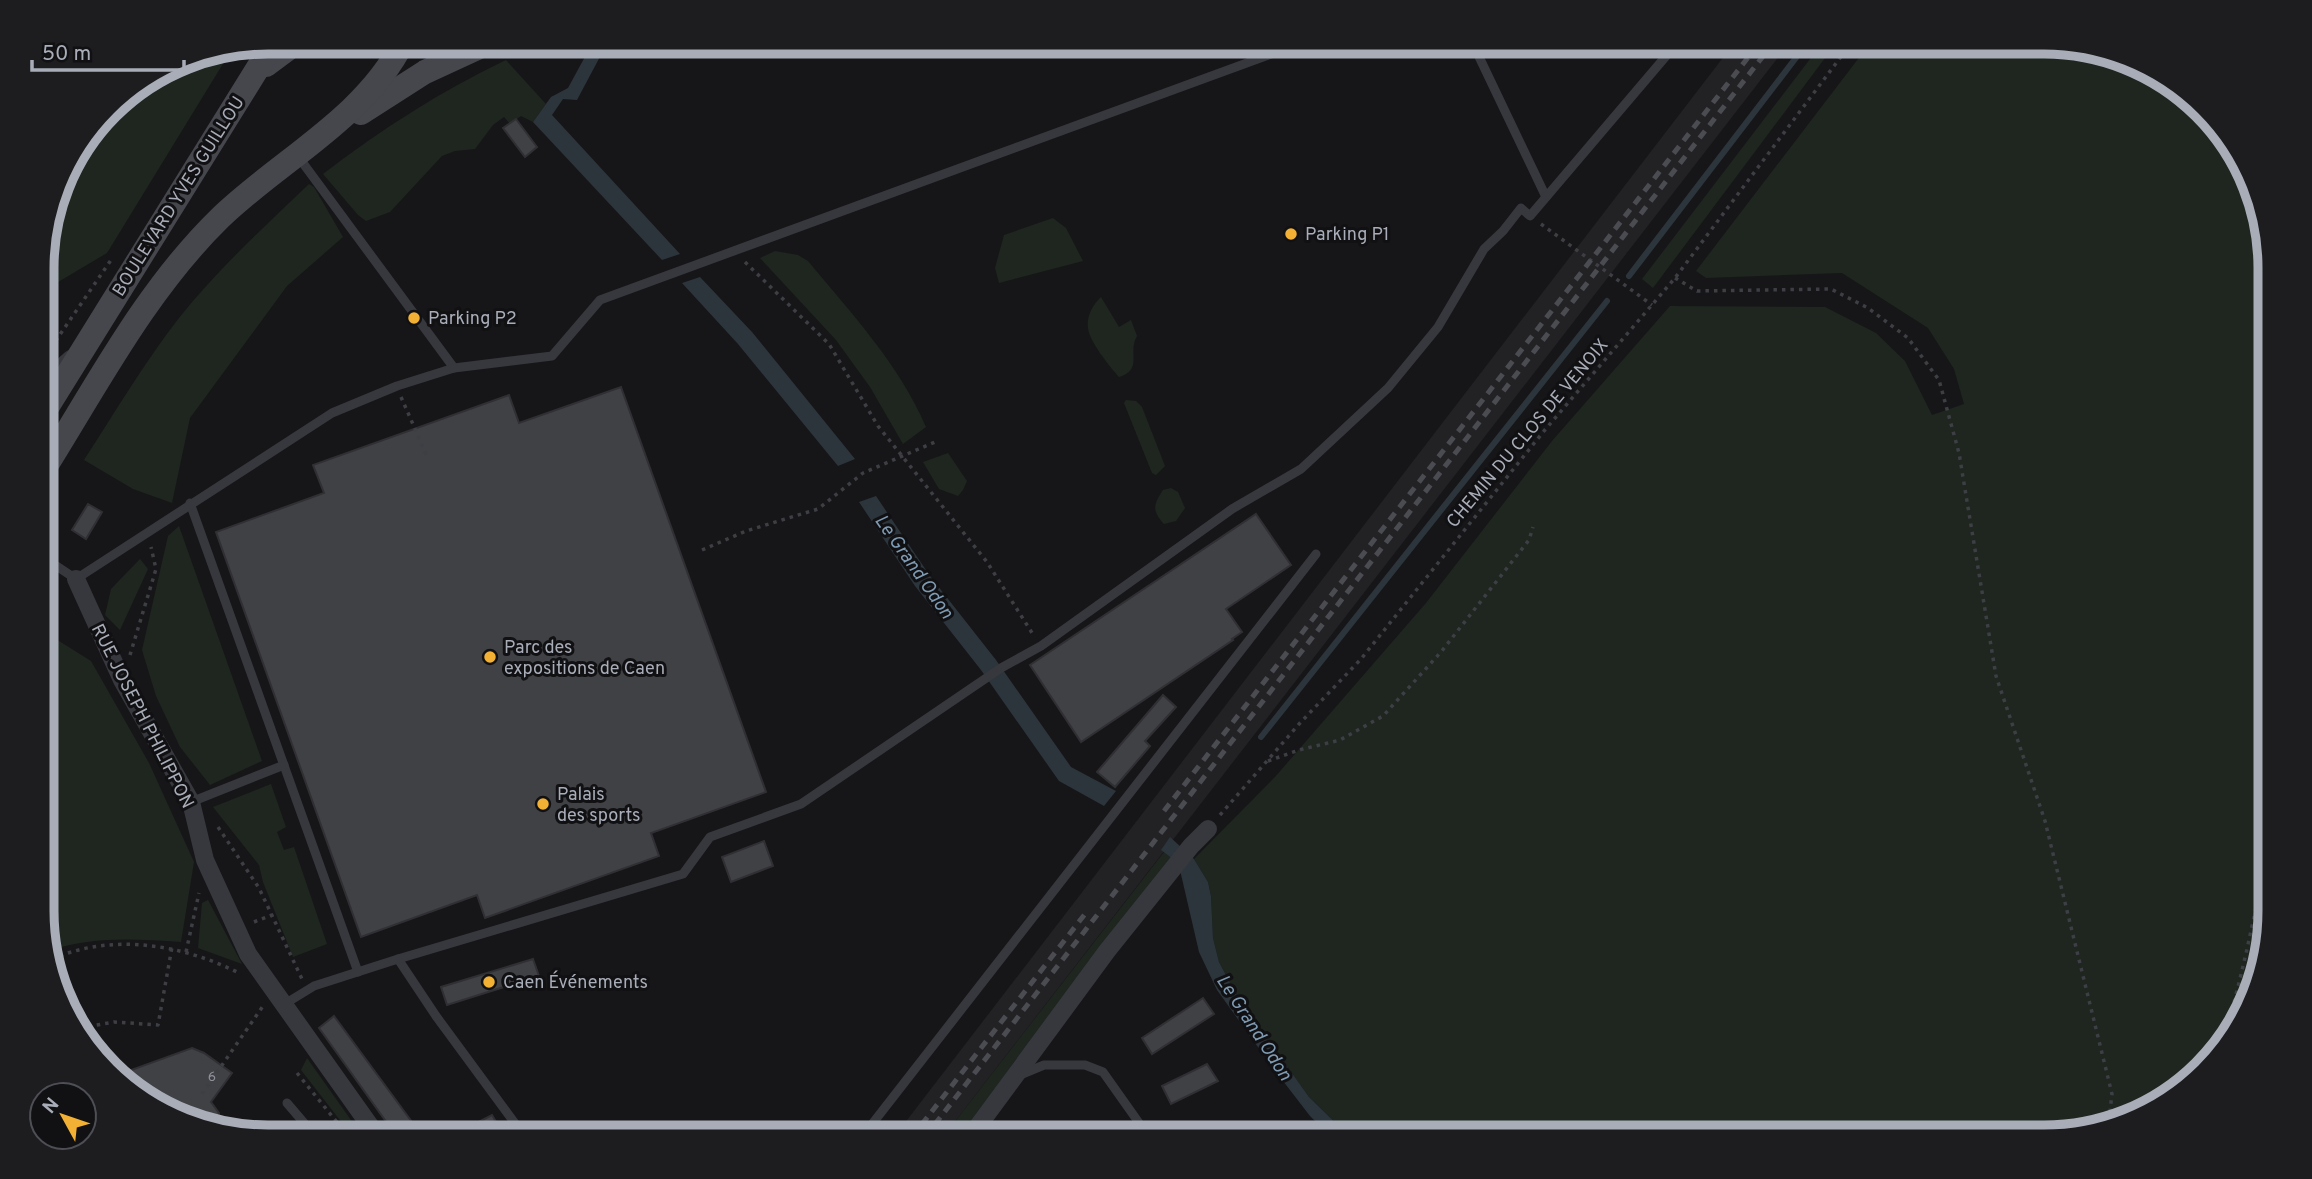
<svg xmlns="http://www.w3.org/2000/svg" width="2312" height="1179" viewBox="0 0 2312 1179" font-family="Overpass,sans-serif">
	<rect width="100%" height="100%" fill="#161618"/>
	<!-- built -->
	<polygon fill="#222225" points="1735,42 1790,42 943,1137 894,1137"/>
	<!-- green -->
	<g fill="#1e261f">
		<polygon points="1823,42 1837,42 1653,288 1642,279"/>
		<polygon points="1871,42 2044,42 2143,65 2223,131 2268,239 2270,911 2247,1010 2170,1099 2058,1137 1350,1137 1309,1097 1277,1052 1249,1018 1219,962 1213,938 1211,896 1208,882 1194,859 1275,777 1426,603 1552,441 1670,306 1825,307 1876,333 1905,361 1932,415 1964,404 1954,369 1928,328 1842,273 1706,278 1696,271"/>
		<polygon points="232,49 107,253 43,291 43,253 53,215 64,203 58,197 66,183 66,168 118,99 127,106 151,79 182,59"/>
		<path d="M506,60L546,104L533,122L521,116L510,124L504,117L493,125L475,149L455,151L442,156L390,212L366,221L358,215L323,174C380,130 441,91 506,60Z"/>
		<path d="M309,184L314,187L343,237L287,286L190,418L172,503L133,489L84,460C115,412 144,363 179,318C218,269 264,227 309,184Z"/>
		<polygon points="1053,218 1066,228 1083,261 999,283 995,268 1004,235"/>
		<path d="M775,251L798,255L808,261C851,313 899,364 926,427L903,444L870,387L836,340L760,258Z"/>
		<path d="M1101,297L1119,327L1131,320L1137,336C1127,353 1144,369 1119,377C1110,367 1089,341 1088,328C1086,317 1093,304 1101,297Z"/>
		<polygon points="1126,400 1136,401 1142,407 1165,466 1156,475 1152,473 1124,403"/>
		<polygon points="948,453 967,481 963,490 958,496 939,489 923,462"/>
		<path d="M1171,488L1178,492L1185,508L1176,521L1164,524C1152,511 1153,505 1163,490Z"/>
		<polygon points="179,526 262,761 210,785 180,747 156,696 142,650 168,536"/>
		<polygon points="140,559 148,569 120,630 105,615 111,589"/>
		<path d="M43,631L91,661L149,763L194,862L181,942C135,939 92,936 48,951L44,941Z"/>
		<polygon points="271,784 286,827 277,832 284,850 294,847 327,944 293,957 263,882 259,865 213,807"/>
		<polygon points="1164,852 1174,860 1153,883 1014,1062 962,1137 943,1137"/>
		<polygon points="208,900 242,964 198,948 202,903"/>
		<polygon points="307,1058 363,1137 353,1137 301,1070"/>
	</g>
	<!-- water -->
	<g fill="#2c353c">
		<polygon points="593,42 628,42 603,51 577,100 563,99 552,115 680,254 662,260 533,122 551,97 568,88"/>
		<polygon points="700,277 752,332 855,459 838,466 738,344 682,283"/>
		<polygon points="876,496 930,576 996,660 1071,767 1116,791 1104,806 1059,781 981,670 915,586 859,502"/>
		<polygon points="1170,837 1194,859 1208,882 1211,896 1213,938 1219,962 1249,1018 1277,1052 1309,1097 1350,1137 1331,1137 1310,1116 1273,1068 1217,990 1199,952 1180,870 1174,860 1161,850"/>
	</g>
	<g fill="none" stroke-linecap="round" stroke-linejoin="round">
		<!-- stream -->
		<g stroke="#2c353c" stroke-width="6">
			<polyline points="1629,276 1808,42"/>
			<polyline points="1261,737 1607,301"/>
		</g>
	</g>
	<!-- building -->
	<g fill="#404145" stroke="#303034" stroke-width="2">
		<polygon points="516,119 537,147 525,157 503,128"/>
		<polygon points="621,387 766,792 651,833 659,856 485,918 477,895 361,937 216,532 324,493 313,465 509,395 519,423"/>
		<polygon points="88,504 102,512 86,539 72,530"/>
		<polygon points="1256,514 1291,565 1226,609 1242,632 1232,639 1233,640 1081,742 1030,665"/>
		<polygon points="1163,695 1176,707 1145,741 1150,746 1115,787 1097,772"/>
		<polygon points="764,841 773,866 731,882 722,857"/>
		<polygon points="533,959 539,976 447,1005 441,987"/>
		<polygon points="1203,998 1214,1014 1152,1054 1142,1038"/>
		<polygon points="334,1016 412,1122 395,1134 319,1028"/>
		<polygon points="192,1048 204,1053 232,1073 211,1102 219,1113 217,1125 169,1114 120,1074"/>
		<polygon points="1207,1064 1218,1081 1171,1104 1162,1086"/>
		<polygon points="492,1115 505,1137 449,1137"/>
	</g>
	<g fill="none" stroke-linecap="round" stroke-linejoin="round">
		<!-- path -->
		<g stroke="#3d3f44" stroke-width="3.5" stroke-dasharray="3.5 5" stroke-linecap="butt">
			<polyline points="60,189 63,176"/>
			<polyline points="1541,224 1652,305"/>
			<polyline points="745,262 829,344 878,426 987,562 1034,636"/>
			<polyline points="1675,278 1697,291 1831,289 1868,308 1908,338 1939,380 1959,453 1996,676 2045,821 2112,1094 2109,1119"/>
			<polyline points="46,355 111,260"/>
			<polyline points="401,397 427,456"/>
			<polyline points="702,550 746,531 818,509 863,473 935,442"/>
			<polyline points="130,655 156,569 151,547"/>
			<polyline points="1268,761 1299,750 1340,740 1383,716 1441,652 1529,540 1533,527"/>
			<polyline points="1220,815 1300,723 1361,659 1544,431 1675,278 1852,42"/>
			<polyline points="218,827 259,888 302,979"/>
			<polyline points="254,922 272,915"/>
			<polyline points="186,952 199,893"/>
			<path d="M52,959C112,933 180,944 237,972"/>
			<polyline points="80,1028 114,1022 158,1025 172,947"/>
			<path d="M2225,1035C2244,968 2259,899 2270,830"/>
			<polyline points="297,1073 349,1137"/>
			<polyline points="202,1094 263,1006"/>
		</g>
		<!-- lane -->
		<g stroke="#37383d" stroke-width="9">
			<polyline points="1472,42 1546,197"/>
			<polyline points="297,155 454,368"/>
			<polyline points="190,503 358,972"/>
			<polyline points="43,557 76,579 332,413 397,386 454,368 552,356 600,300 1304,42"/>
			<polyline points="191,802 284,765"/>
			<polyline points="398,959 436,1016 525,1137"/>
			<polyline points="283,1005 314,986 398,959 683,874 710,837 801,804 1001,668 1041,646 1232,509 1301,469 1388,388 1438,327 1484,249 1503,231 1521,208 1530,216 1678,42"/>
			<polyline points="1020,1075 1044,1065 1085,1065 1103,1072 1149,1137"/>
			<polyline points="287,1103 316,1137"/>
			<polyline points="862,1137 1316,554"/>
		</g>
		<!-- street -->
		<g stroke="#37383d" stroke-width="18">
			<polyline points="43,384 71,359"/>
			<polyline points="76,579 122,680 191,802 205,860 248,954 378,1137"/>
			<polyline points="970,1137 1107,951 1191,846 1208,829"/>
		</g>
		<!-- secondary -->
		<g stroke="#45474d" stroke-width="24">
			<polyline points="266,65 297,42"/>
			<polyline points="361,113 425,72 490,42"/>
			<polyline points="43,414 274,42"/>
			<path d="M43,471C97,385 146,290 220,218C280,160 364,119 403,42"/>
		</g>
		<!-- rail -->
		<g stroke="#4a4c52" stroke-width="5" stroke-dasharray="9 7" stroke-linecap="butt">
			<polyline points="1164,811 1760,42"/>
			<polyline points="912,1137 1085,914"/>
			<polyline points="925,1137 1774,42"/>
		</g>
	</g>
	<!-- markers -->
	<g fill="#f2b134" stroke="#111113" stroke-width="2.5">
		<circle cx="1291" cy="234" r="7"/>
		<circle cx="414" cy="318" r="7"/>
		<circle cx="490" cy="657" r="7"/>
		<circle cx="543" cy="804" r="7"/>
		<circle cx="489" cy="982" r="7"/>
	</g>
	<g text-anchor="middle" stroke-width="6" stroke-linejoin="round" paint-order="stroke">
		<!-- number labels -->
		<g font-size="14" fill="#8e929b">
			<text x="212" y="1081">6</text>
		</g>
		<!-- street labels -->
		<g font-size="18" fill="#a8adb8" stroke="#111113">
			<text transform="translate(178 196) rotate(-58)" y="6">BOULEVARD YVES GUILLOU</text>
			<text transform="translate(1527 433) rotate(-50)" y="6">CHEMIN DU CLOS DE VENOIX</text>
			<text transform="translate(143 716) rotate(63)" y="6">RUE JOSEPH PHILIPPON</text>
		</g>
		<!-- poi labels -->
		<g font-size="18" fill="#a8adb8" stroke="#111113" text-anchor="start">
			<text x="1305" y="240">Parking P1</text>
			<text x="428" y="324">Parking P2</text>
			<text x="504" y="653">Parc des<tspan x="504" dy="21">expositions de Caen</tspan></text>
			<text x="557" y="800">Palais<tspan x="557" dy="21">des sports</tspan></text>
			<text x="503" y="988">Caen Événements</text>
		</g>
		<!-- water labels -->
		<g font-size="19" font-style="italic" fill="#7f9bb3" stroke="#111113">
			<text transform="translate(915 566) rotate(55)" y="7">Le Grand Odon</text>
			<text transform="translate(1255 1027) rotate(57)" y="7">Le Grand Odon</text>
		</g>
	</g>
	<!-- crop -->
	<path d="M0 0H2312V1179H0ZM268 54H2044A214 214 0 0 1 2258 268V911A214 214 0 0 1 2044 1125H268A214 214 0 0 1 54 911V268A214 214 0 0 1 268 54Z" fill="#1d1d20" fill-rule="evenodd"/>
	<path fill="none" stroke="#a8adb8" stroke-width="9" d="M268 54H2044A214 214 0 0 1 2258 268V911A214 214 0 0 1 2044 1125H268A214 214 0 0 1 54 911V268A214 214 0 0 1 268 54Z"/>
	<!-- north arrow -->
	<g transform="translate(63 1116) rotate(310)"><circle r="33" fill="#111113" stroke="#4d4f55" stroke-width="2"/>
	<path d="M0-5L12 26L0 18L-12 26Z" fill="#f2b134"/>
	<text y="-10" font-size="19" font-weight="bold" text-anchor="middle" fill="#a8adb8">N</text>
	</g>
	<!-- scale -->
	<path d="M32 60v10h152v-10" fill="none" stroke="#a8adb8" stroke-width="3.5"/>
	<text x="42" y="60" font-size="21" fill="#a8adb8" stroke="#111113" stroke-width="5" paint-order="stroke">50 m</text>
</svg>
